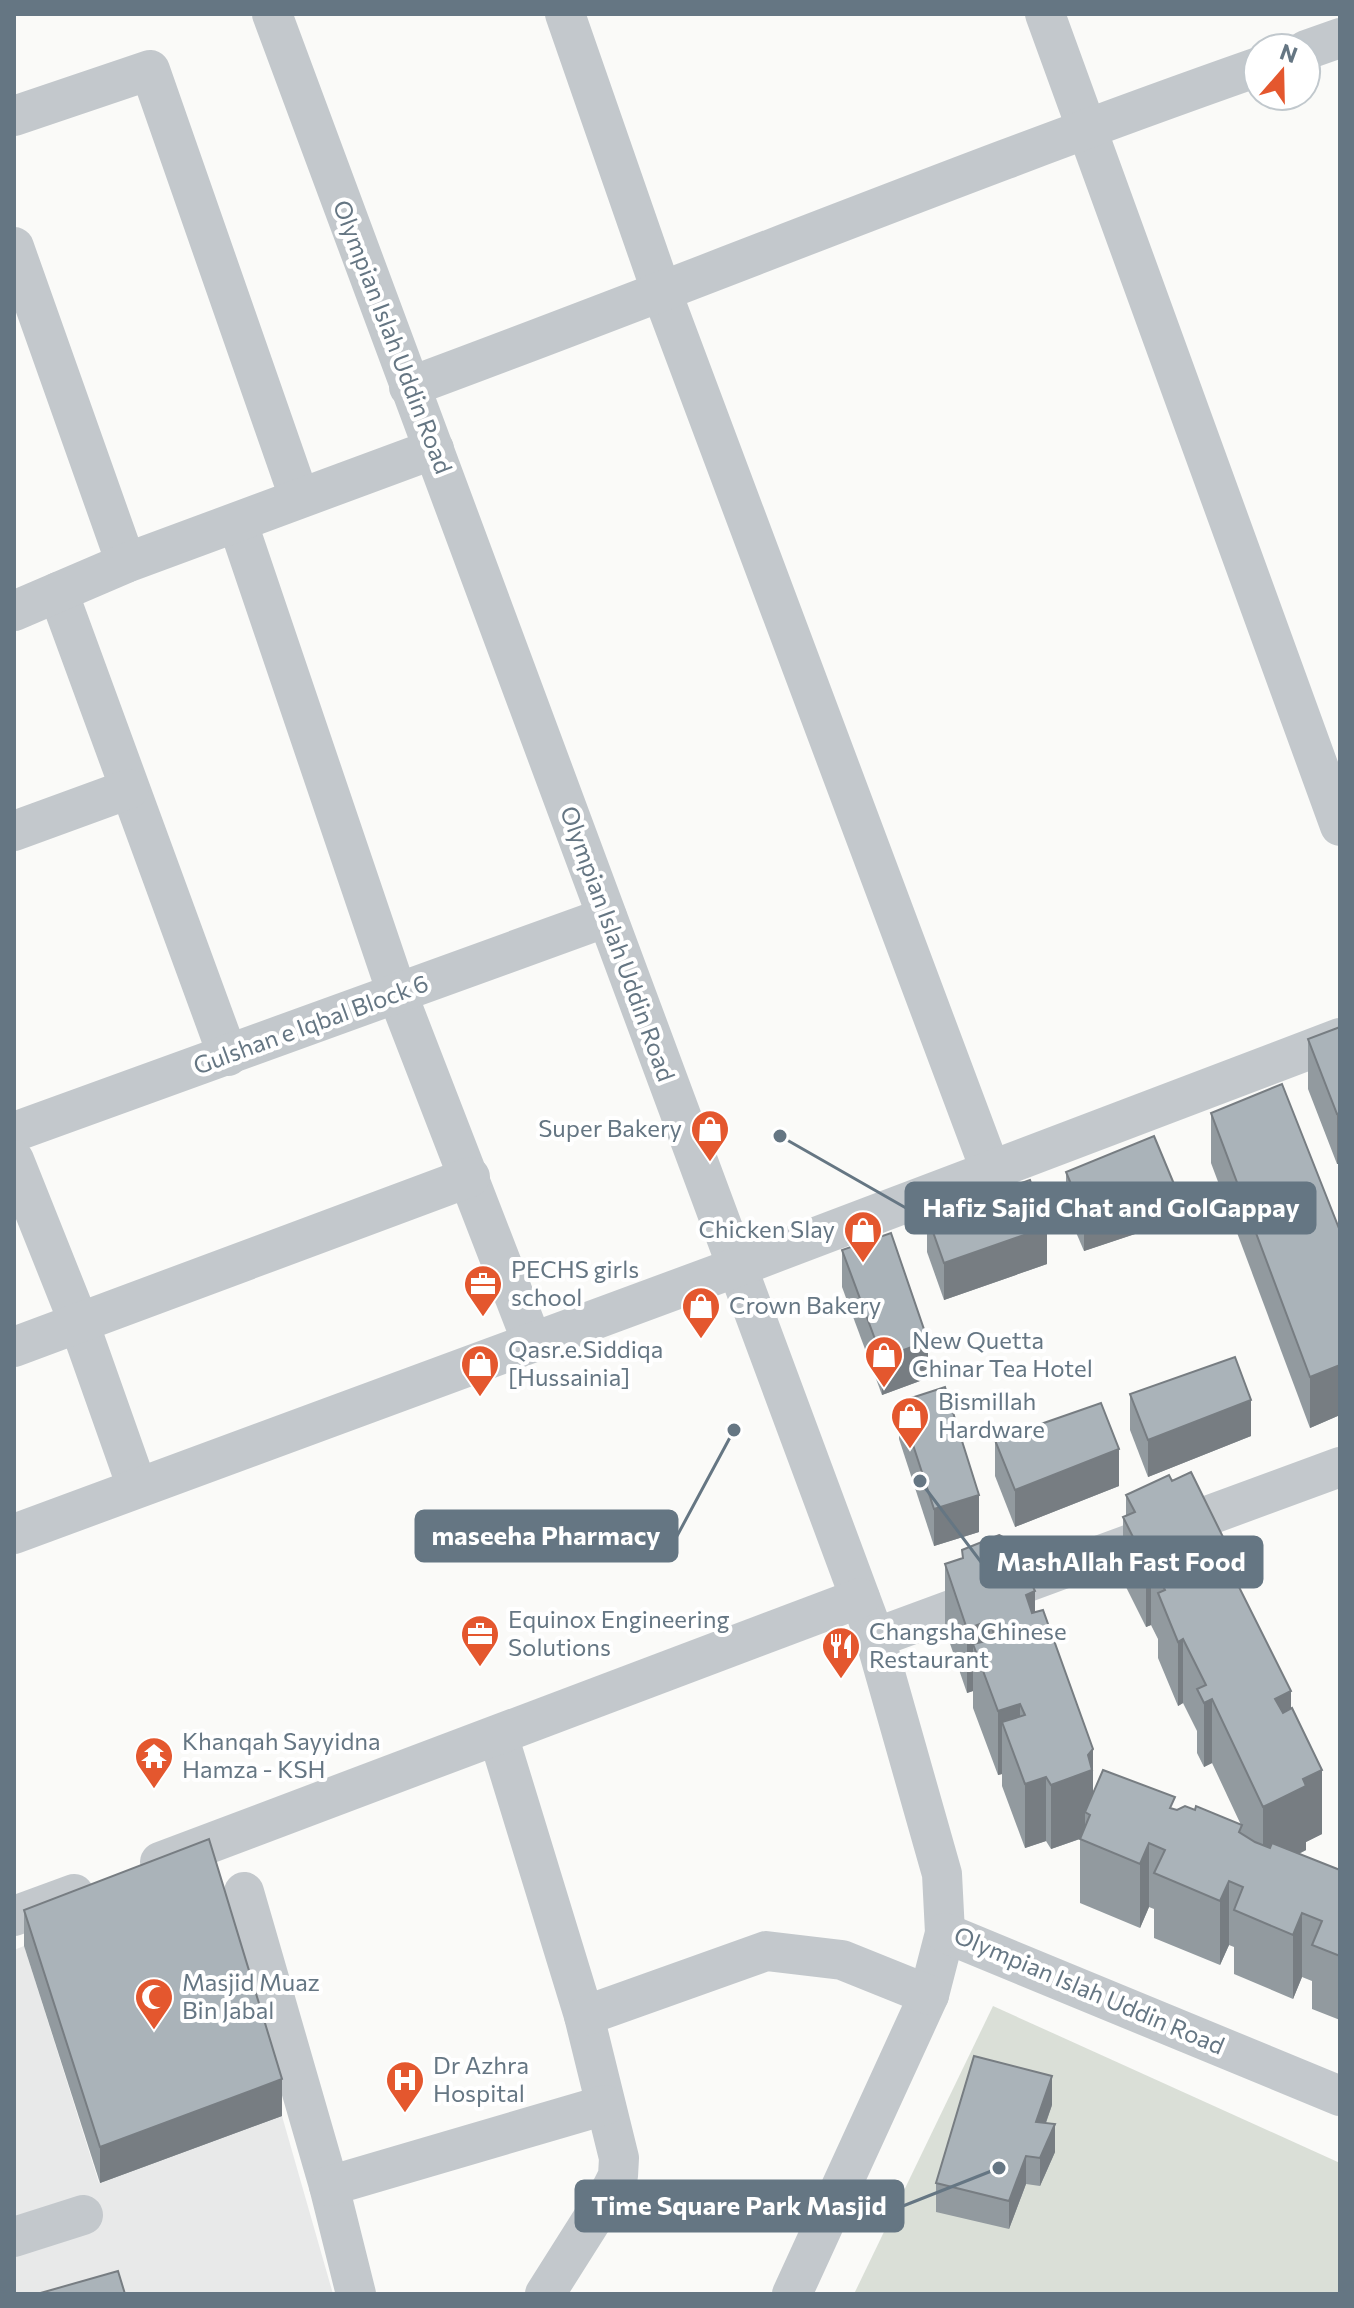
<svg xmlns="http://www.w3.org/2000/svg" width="1354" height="2308" viewBox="0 0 1354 2308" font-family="Commissioner,sans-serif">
	<rect width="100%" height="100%" fill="#fafaf8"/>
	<!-- built -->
	<polygon fill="#e8e9e9" points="24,1946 99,2183 282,2116 333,2294 14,2294 14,1950"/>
	<!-- green -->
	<polygon fill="#dadfd7" points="993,2006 1340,2163 1340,2293 854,2294"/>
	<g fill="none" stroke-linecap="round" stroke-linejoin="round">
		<!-- minor -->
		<g stroke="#c3c8cc" stroke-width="40">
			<polyline points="272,14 875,1638 942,1874 945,1933 929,1995 792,2294"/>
			<polyline points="565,14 662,293 990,1169"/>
			<polyline points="1045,14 1340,826"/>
			<polyline points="1306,50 1340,38"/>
			<polyline points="14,116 150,70 299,497"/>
			<polyline points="14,247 126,563"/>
			<path d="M409,387C693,282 973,167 1258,67"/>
			<polyline points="238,524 397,993 532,1342"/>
			<polyline points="58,592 228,1056"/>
			<polyline points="14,611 126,563 434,449"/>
			<polyline points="14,831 129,789"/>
			<polyline points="14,1132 607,917"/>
			<polyline points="14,1160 79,1323 137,1487"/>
			<polyline points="14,1347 470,1177"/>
			<polyline points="14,1534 737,1267 1340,1038"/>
			<polyline points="875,1638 1340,1467"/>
			<polyline points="498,1735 584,2016 619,2158 618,2176 612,2188 545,2294"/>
			<polyline points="160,1862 860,1598"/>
			<polyline points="244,1892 329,2186 356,2294"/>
			<polyline points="14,1916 74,1894"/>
			<polyline points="945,1933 1340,2096"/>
			<polyline points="584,2016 766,1951 842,1960 929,1995"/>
			<polyline points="329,2186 605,2105"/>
			<polyline points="14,2237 83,2215"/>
		</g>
	</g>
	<!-- wall -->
	<g fill="#929a9f">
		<polygon points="1340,1027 1340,1190 1339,1186 1339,1164 1337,1164 1308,1089 1308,1039"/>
		<polygon points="1211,1113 1340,1231 1340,1415 1310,1428 1211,1163"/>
		<polygon points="1066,1172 1174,1221 1084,1251 1066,1209"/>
		<polygon points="927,1215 1047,1264 944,1300 927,1252"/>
		<polygon points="842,1250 928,1378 882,1395 842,1287"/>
		<polygon points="1130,1394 1251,1436 1148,1477 1130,1430"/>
		<polygon points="899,1402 979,1532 934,1546 899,1439"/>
		<polygon points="995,1440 1119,1486 1015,1527 995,1476"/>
		<polygon points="1172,1481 1223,1553 1291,1709 1322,1834 1306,1842 1306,1850 1299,1854 1340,1870 1340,2020 1312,2009 1312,1981 1302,1977 1293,1999 1234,1974 1234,1947 1229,1945 1220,1965 1154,1938 1154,1909 1149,1907 1140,1928 1080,1903 1080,1839 1051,1849 1046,1841 1025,1848 1002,1786 1002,1774 998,1775 973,1708 973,1691 967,1693 945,1629 945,1564 962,1559 962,1550 1035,1612 1093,1793 1177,1810 1195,1810 1241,1825 1212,1763 1204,1767 1197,1753 1197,1731 1183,1703 1178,1706 1158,1658 1158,1639 1151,1625 1146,1627 1123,1581 1123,1517 1126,1516 1126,1495"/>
		<polygon points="24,1910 282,2116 100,2183 24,1946"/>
		<polygon points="1052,2105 1046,2123 1055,2152 1040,2186 1026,2184 1009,2229 936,2212 936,2183"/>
	</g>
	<!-- shaded-wall -->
	<g fill="#777d82">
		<polygon points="1340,1113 1340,1139 1339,1135 1339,1164 1337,1164 1337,1114"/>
		<polygon points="1174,1184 1174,1221 1084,1251 1084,1215"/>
		<polygon points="1047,1227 1047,1264 944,1300 944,1263"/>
		<polygon points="928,1341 928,1378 882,1395 882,1358"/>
		<polygon points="1340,1365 1340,1415 1310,1428 1310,1377"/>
		<polygon points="1251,1400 1251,1436 1148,1477 1148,1440"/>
		<polygon points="1119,1449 1119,1486 1015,1527 1015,1490"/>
		<polygon points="979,1495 979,1532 934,1546 934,1509"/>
		<polygon points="1223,1537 1223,1601 1200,1547"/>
		<polygon points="1151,1561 1151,1625 1146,1627 1146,1563"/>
		<polygon points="1035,1591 1035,1655 1026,1595"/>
		<polygon points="990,1620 990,1684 973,1644 973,1691 967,1693 967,1629"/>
		<polygon points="1183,1639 1183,1703 1178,1706 1178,1642"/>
		<polygon points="1291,1691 1291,1755 1275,1699"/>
		<polygon points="1212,1699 1212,1763 1204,1767 1204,1703"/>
		<polygon points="1020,1704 1020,1768 1002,1722 1002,1774 998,1775 998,1711"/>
		<polygon points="1093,1749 1093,1813 1090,1815 1085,1812 1085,1837 1051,1849 1051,1785"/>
		<polygon points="1322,1770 1322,1834 1306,1842 1306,1850 1263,1871 1263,1807 1303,1779"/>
		<polygon points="1046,1777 1046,1841 1025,1848 1025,1784"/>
		<polygon points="1149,1843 1149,1907 1140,1928 1140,1864"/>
		<polygon points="1229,1881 1229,1945 1220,1965 1220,1901"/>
		<polygon points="1302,1913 1302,1977 1293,1999 1293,1935"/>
		<polygon points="1052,2076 1052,2105 1036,2150 1036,2122"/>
		<polygon points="282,2079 282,2116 100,2183 100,2147"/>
		<polygon points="1055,2124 1055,2152 1040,2186 1040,2158"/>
		<polygon points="1026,2156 1026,2184 1009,2229 1009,2201"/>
	</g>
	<!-- building -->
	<g fill="#aab3b9" stroke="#777d82" stroke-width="2">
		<polygon points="1340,1027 1340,1113 1337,1114 1308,1039"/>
		<polygon points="1282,1084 1340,1231 1340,1365 1310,1377 1211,1113"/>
		<polygon points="1154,1136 1174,1184 1084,1215 1066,1172"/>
		<polygon points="1030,1180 1047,1227 944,1263 927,1215"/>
		<polygon points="891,1233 928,1341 882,1358 842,1250"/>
		<polygon points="1235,1357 1251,1400 1148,1440 1130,1394"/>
		<polygon points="945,1387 979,1495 934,1509 899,1402"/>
		<polygon points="1101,1403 1119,1449 1015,1490 995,1440"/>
		<polygon points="1191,1472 1223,1537 1200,1547 1206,1558 1221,1551 1291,1691 1275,1699 1283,1713 1292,1708 1322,1770 1303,1779 1306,1786 1263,1807 1212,1699 1204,1703 1197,1689 1206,1685 1183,1639 1178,1642 1158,1593 1165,1590 1151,1561 1146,1563 1123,1517 1135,1512 1126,1495 1169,1475 1172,1481"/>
		<polygon points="999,1535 1012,1542 1035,1591 1026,1595 1032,1613 1043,1610 1093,1749 1088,1755 1092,1770 1051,1785 1046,1777 1025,1784 1002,1722 1025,1715 1020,1704 998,1711 973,1644 995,1639 990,1620 967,1629 945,1564 963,1558 962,1550"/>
		<polygon points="1103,1770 1175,1797 1170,1808 1177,1810 1185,1806 1195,1810 1196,1806 1242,1825 1239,1832 1255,1842 1270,1848 1272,1843 1340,1870 1340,1956 1312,1945 1322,1921 1302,1913 1293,1935 1234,1910 1243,1887 1229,1881 1220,1901 1154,1873 1165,1850 1149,1843 1140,1864 1080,1839 1090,1815 1085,1812"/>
		<polygon points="209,1839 282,2079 100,2147 24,1910"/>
		<polygon points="974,2056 1052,2076 1036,2122 1055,2124 1040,2158 1026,2156 1009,2201 936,2183"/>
		<polygon points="118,2271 125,2294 37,2294"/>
	</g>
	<!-- icons -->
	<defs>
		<symbol id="shop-pin" viewBox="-11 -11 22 30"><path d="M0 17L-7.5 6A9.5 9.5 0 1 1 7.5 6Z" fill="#e4572e" stroke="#fff"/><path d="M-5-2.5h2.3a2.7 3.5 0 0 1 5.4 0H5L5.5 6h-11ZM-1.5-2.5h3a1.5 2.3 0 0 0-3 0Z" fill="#fff"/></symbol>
		<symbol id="office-pin" viewBox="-11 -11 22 30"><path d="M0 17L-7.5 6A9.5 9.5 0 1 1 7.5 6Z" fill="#e4572e" stroke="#fff"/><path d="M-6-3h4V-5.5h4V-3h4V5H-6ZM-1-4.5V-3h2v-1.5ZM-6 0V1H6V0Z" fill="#fff"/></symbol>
		<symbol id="restaurant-pin" viewBox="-11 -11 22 30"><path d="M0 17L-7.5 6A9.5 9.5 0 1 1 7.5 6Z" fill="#e4572e" stroke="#fff"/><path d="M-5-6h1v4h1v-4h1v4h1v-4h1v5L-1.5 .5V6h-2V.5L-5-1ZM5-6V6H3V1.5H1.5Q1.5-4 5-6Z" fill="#fff"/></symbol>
		<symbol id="temple-pin" viewBox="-11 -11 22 30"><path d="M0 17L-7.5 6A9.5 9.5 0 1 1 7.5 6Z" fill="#e4572e" stroke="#fff"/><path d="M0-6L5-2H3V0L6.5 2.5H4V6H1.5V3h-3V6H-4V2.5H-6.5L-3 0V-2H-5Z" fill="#fff"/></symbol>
		<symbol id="mosque-pin" viewBox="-11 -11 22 30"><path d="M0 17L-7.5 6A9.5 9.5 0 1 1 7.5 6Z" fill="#e4572e" stroke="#fff"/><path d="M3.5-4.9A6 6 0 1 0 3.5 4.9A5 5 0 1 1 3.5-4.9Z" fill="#fff"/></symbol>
		<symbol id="hospital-pin" viewBox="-11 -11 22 30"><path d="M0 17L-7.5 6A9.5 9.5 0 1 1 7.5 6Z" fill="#e4572e" stroke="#fff"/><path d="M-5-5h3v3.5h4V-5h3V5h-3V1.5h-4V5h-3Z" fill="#fff"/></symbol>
	</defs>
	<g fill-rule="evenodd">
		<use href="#shop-pin" x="688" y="1107" width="44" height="60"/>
		<use href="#shop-pin" x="841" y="1208" width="44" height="60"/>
		<use href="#office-pin" x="461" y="1262" width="44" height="60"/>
		<use href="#shop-pin" x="679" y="1284" width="44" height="60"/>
		<use href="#shop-pin" x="862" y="1333" width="44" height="60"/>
		<use href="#shop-pin" x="458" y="1342" width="44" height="60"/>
		<use href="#shop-pin" x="888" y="1394" width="44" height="60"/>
		<use href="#office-pin" x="458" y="1612" width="44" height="60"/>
		<use href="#restaurant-pin" x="819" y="1624" width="44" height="60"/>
		<use href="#temple-pin" x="132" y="1734" width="44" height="60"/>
		<use href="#mosque-pin" x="132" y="1975" width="44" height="60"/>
		<use href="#hospital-pin" x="383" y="2058" width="44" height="60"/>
	</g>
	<g text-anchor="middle" stroke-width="8" stroke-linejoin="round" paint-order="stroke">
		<!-- street labels -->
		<g font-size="24" fill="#657683" stroke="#fff">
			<text transform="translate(392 337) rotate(69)" y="8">Olympian Islah Uddin Road</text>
			<text transform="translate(617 944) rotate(70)" y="8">Olympian Islah Uddin Road</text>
			<text transform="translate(311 1025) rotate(-20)" y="8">Gulshan e Iqbal Block 6</text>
			<text transform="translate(1089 1991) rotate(23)" y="8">Olympian Islah Uddin Road</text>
		</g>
		<!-- poi labels -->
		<g font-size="24" fill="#657683" stroke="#fff" text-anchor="start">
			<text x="682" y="1137" text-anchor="end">Super Bakery</text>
			<text x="835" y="1238" text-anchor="end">Chicken Slay</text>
			<text x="511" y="1278">PECHS girls<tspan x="511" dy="28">school</tspan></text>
			<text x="729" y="1314">Crown Bakery</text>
			<text x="912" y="1349">New Quetta<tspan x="912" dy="28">Chinar Tea Hotel</tspan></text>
			<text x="508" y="1358">Qasr.e.Siddiqa<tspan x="508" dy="28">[Hussainia]</tspan></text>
			<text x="938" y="1410">Bismillah<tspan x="938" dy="28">Hardware</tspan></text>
			<text x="508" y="1628">Equinox Engineering<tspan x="508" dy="28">Solutions</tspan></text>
			<text x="869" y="1640">Changsha Chinese<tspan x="869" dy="28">Restaurant</tspan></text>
			<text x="182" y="1750">Khanqah Sayyidna<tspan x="182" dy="28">Hamza - KSH</tspan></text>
			<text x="182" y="1991">Masjid Muaz<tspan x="182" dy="28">Bin Jabal</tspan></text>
			<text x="433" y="2074">Dr Azhra<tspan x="433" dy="28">Hospital</tspan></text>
		</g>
	</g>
	<!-- callouts -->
	<path fill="none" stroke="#657683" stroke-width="3" d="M780 1136L906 1208M734 1430L677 1536M920 1481L981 1562M999 2168L903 2206"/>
	<g fill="#657683" stroke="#fff" stroke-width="3">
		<circle cx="780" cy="1136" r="8"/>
		<circle cx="734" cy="1430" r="8"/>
		<circle cx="920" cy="1481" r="8"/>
		<circle cx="999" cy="2168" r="8"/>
	</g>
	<g fill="#657683" stroke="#657683" stroke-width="3">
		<rect x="906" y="1183" width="409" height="50" rx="8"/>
		<rect x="416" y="1511" width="261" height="50" rx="8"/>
		<rect x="981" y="1537" width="281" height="50" rx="8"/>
		<rect x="576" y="2181" width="327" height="50" rx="8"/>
	</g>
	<g font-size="26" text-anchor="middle" font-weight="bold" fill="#fff">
		<text x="1111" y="1217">Hafiz Sajid Chat and GolGappay</text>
		<text x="546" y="1545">maseeha Pharmacy</text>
		<text x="1121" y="1571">MashAllah Fast Food</text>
		<text x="739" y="2215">Time Square Park Masjid</text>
	</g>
	<!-- border -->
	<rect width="1354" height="2308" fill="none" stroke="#657683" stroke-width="32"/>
	<!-- north arrow -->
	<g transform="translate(1282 72) rotate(20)"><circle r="38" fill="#ffffff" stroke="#c1c8cd" stroke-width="2"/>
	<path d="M0-6L14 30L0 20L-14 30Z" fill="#e4572e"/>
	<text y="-12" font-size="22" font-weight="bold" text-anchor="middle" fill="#657683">N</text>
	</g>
</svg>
